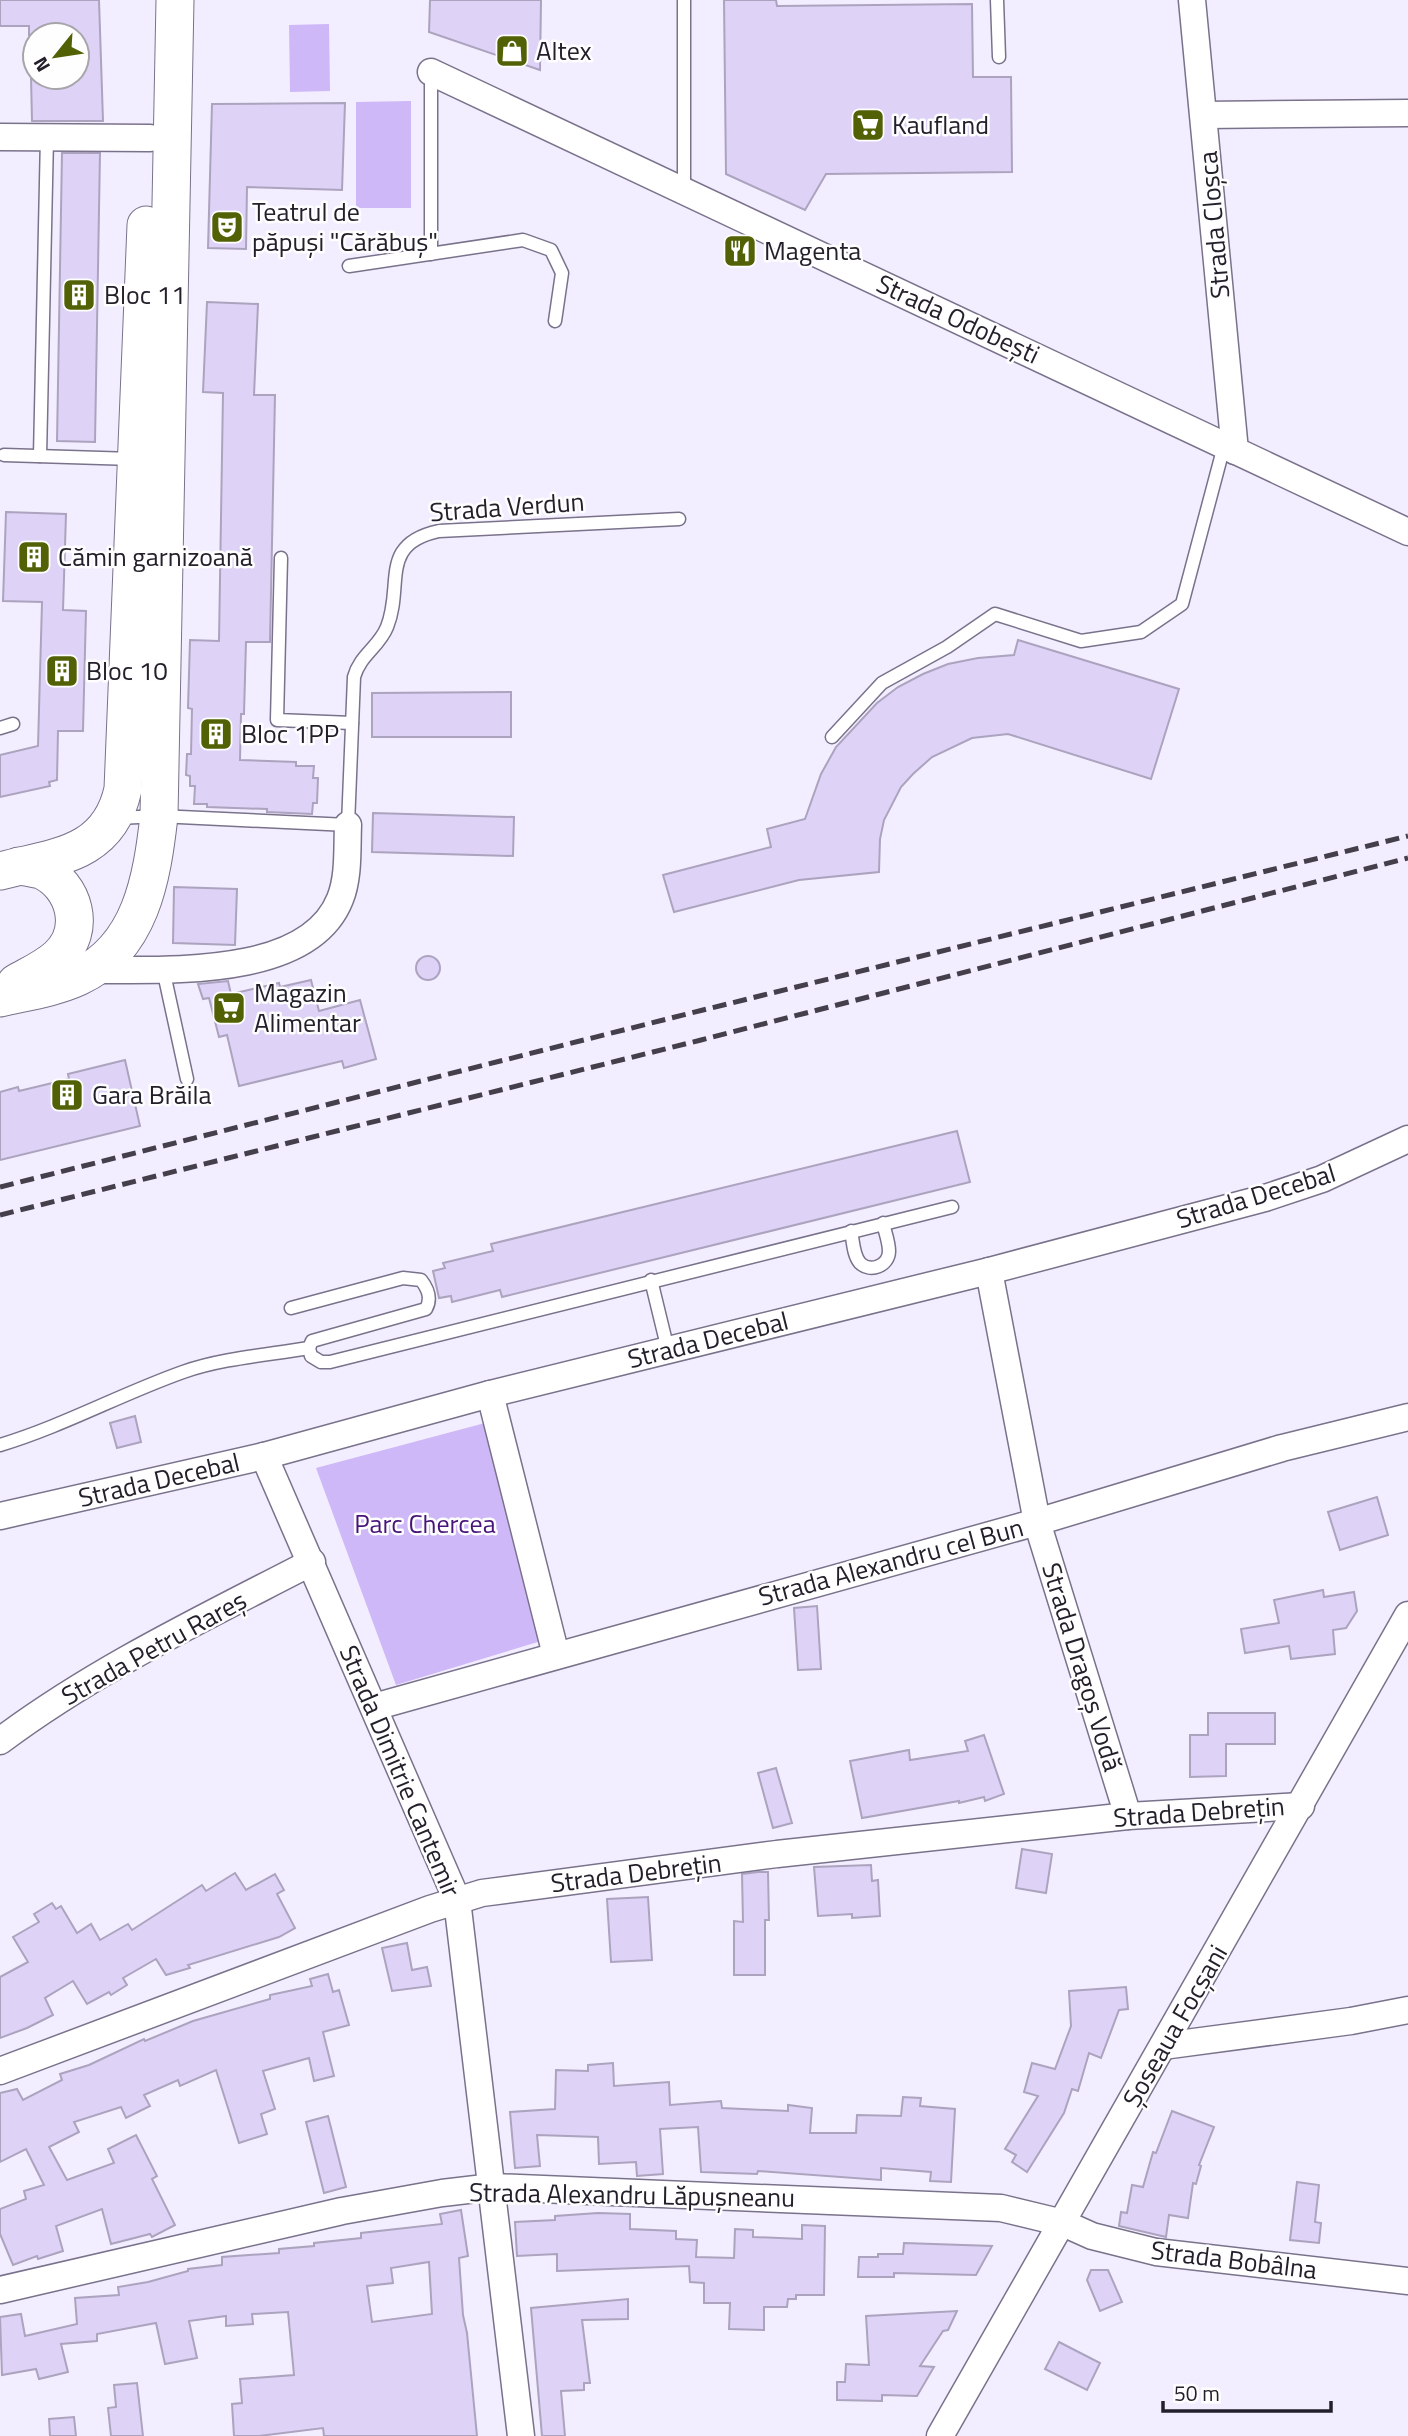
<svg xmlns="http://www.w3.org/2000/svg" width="1408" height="2436" viewBox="0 0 1408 2436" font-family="'Titillium Web',sans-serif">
	<rect width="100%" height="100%" fill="#f3eeff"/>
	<!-- green -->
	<g fill="#ceb8f7">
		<polygon points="329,24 330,91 290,92 289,25"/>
		<polygon points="411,101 411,208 356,208 356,102"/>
		<polygon points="485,1423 541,1641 396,1685 316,1468"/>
	</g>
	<!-- building -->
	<g fill="#ded2f7" stroke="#aca3be" stroke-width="2" fill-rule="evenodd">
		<polygon points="0,0 99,0 103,121 32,121 31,77 77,77 77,35 29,35 29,26 0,26"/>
		<polygon points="430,0 541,0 540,70 429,32"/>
		<polygon points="724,0 776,0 777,6 972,4 973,77 1011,77 1012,172 826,174 805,210 726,174"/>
		<polygon points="345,103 342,190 247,187 246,249 208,248 212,104"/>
		<polygon points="62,153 100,153 95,442 57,441"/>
		<polygon points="207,302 258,304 254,395 275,395 270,642 246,642 244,714 241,714 240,760 296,762 296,766 314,766 313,778 318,778 317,803 313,803 312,814 267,812 267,809 207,807 207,804 194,804 195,786 190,786 190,776 186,775 187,754 191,754 192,709 188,708 190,640 219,641 223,393 203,392"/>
		<polygon points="6,512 66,514 63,610 86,611 83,731 58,731 57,780 49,782 50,786 0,797 0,755 38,746 42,602 3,601"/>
		<polygon points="1018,640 1179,689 1151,779 1008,734 972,738 932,757 913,774 901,787 884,820 880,839 879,872 799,880 674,912 663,875 771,847 767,829 805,819 821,774 836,747 877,703 898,687 923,674 948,664 978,658 1014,655"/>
		<polygon points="511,692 511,737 372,737 372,693"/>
		<polygon points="373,813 514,817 513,856 372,852"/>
		<polygon points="174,887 237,889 235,945 173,943"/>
		<circle cx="428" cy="968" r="12"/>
		<polygon points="311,980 319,1011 360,1000 376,1059 344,1068 342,1061 239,1086 227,1035 219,1037 209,998 203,999 198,984 228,981 231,994 279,983 280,987"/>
		<polygon points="125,1060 140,1126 0,1160 0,1092 18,1087 19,1091 69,1079 68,1074"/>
		<polygon points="957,1131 970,1182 502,1297 500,1290 452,1302 451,1296 439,1298 433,1271 445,1268 443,1263 493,1251 491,1244"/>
		<polygon points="135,1416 141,1442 117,1448 110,1423"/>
		<polygon points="1377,1497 1388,1535 1340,1550 1328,1512"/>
		<polygon points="1323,1590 1324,1597 1354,1592 1357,1611 1346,1628 1333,1630 1335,1654 1291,1659 1289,1646 1245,1653 1241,1629 1279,1623 1274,1600"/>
		<polygon points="817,1606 821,1669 798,1670 794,1608"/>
		<polygon points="1208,1713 1275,1713 1275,1744 1226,1744 1226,1776 1190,1777 1190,1735 1208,1735"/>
		<polygon points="984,1735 1004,1794 985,1801 984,1797 959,1803 959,1801 862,1818 850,1761 909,1750 910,1760 968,1751 965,1741"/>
		<polygon points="776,1768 792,1823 773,1828 758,1773"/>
		<polygon points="1022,1849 1052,1854 1046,1893 1016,1888"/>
		<polygon points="871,1865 872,1881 878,1880 880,1916 852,1918 852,1914 818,1916 814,1867"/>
		<polygon points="758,1872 768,1872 769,1920 765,1920 765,1975 734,1975 734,1921 743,1922 742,1874"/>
		<polygon points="235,1873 246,1890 275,1874 284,1890 277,1894 295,1928 279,1937 188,1965 190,1968 166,1975 156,1959 123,1978 127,1985 111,1995 109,1992 87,2004 73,1981 45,1998 53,2015 27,2028 0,2038 0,1977 28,1962 13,1937 39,1922 34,1914 52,1903 56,1909 61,1906 77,1933 91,1924 100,1940 128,1924 132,1930 202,1885 206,1891"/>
		<polygon points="648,1897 652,1960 611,1962 607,1899"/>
		<polygon points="407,1943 412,1970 427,1967 431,1986 392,1991 382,1948"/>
		<polygon points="328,1974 333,1992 339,1990 349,2025 323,2032 334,2076 314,2081 309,2058 263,2071 275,2109 261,2114 267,2134 239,2143 216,2070 180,2086 178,2080 144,2095 150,2106 126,2118 121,2107 74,2122 79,2132 49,2147 67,2180 114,2163 108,2149 136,2135 157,2176 152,2179 175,2225 152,2237 150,2234 111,2244 102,2209 56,2226 63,2251 38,2259 37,2256 13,2265 0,2234 0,2209 26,2199 24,2191 44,2185 26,2149 0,2162 0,2093 17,2089 23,2100 62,2080 60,2074 89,2065 144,2039 145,2041 193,2021 270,1999 270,1995 312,1986 310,1979"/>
		<polygon points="1126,1987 1128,2009 1119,2010 1101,2058 1089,2053 1078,2091 1072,2089 1064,2113 1027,2172 1012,2162 1016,2155 1005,2149 1038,2096 1024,2092 1032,2063 1055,2069 1071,2026 1069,1991"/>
		<polygon points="613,2063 614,2086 669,2082 670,2105 721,2101 722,2108 788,2111 788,2105 812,2108 810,2133 856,2133 857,2115 901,2116 903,2097 921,2098 920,2106 955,2109 951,2182 930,2181 931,2172 881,2168 881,2180 758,2171 757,2174 701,2172 698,2127 660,2129 663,2174 637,2176 636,2162 599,2164 598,2137 537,2135 540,2166 515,2168 510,2112 555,2109 556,2070 588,2071 588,2065"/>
		<polygon points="1172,2111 1214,2127 1199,2165 1201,2166 1196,2184 1193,2183 1188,2218 1169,2215 1166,2237 1119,2226 1121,2212 1127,2213 1132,2185 1143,2187 1153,2152 1156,2153"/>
		<polygon points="328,2116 346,2187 324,2193 306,2122"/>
		<polygon points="1297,2182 1319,2185 1315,2222 1321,2223 1319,2243 1290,2240"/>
		<path d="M461,2210L468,2256L459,2258L463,2315L467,2333L477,2436H324L323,2428L259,2436H234L232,2404L242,2403L240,2379L294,2375L288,2312L252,2314L253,2324L226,2326V2316L189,2321L197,2358L165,2364L156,2323L97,2334V2341L61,2344L68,2372L39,2379L36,2369L2,2375L0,2317L21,2314L25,2336L77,2324L75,2298L119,2295L118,2287L148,2282L188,2271V2269L222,2265V2257L279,2253V2249L314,2246V2243L361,2238V2233L442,2224L440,2214ZM429,2262L432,2314L372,2322L367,2286L393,2283L391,2268Z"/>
		<polygon points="598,2213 630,2214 630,2229 676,2231 676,2239 697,2240 696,2257 734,2258 735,2229 753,2230 753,2237 802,2239 802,2225 825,2226 824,2295 796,2295 796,2299 788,2299 787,2307 764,2307 764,2330 729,2329 730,2303 704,2303 704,2283 690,2282 689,2266 557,2271 557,2254 517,2256 515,2222 555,2220 555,2216"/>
		<polygon points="904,2243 992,2246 976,2275 894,2273 894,2277 858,2277 859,2257 878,2257 878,2254 903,2254"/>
		<polygon points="1091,2270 1108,2270 1122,2302 1100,2311 1087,2280"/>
		<polygon points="628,2299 628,2319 582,2320 590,2383 584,2383 584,2390 561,2391 565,2436 542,2436 531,2308"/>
		<polygon points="957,2311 948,2330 943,2331 920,2366 934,2367 917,2396 882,2395 882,2401 837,2400 837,2382 845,2382 846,2364 869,2365 866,2316"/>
		<polygon points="1059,2342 1100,2363 1087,2390 1045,2369"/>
		<polygon points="137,2383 143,2436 111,2436 108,2408 116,2407 114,2385"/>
		<polygon points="74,2417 76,2436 50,2436 49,2419"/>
	</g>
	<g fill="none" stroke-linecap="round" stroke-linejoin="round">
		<defs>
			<g id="lane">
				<polyline points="997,0 999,57"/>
				<polyline points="431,72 431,254"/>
				<polyline points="684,189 684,0"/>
				<polyline points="349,266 523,240 551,250 562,273 555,321"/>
				<polyline points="4,455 133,459"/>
				<polyline points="40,456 47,137"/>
				<polyline points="281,558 277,720 352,723"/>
				<polyline points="0,728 13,724"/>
				<polyline points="832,737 882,683 947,647 995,614 1081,641 1141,632 1182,604 1224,446"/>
				<path d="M118,818L159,816L348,825L354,677C360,655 379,647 387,627C404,585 378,544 439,531L679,519"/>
				<polyline points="163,969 187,1079"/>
				<path d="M851,1231C853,1240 853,1255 860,1263C870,1273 889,1266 889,1251C889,1242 885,1232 883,1223"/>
				<polyline points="651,1280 668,1350"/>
				<path d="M291,1308L403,1278L421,1280C428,1289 432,1298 426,1309L312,1341L309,1348L311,1356L321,1362H330L952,1207"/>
				<path d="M0,1445C63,1426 121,1394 183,1372C223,1358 268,1355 309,1348"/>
			</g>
			<g id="street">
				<polyline points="1192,0 1235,451"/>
				<polyline points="431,72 1408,532"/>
				<polyline points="1204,115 1408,113"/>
				<polyline points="0,137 150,138"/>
				<path d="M92,970C162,969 308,980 340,899C349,877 347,849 348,825"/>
				<polyline points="989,1271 1037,1522 1128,1816"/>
				<polyline points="490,1394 556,1655"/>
				<polyline points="264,1456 457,1900 521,2436"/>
				<polyline points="0,1516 264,1456 490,1394 989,1271 1265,1198 1322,1179 1408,1139"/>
				<polyline points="374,1707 1037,1522 1282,1448 1408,1417"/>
				<path d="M0,1741C96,1669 206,1617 312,1562"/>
				<polyline points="1163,2046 1351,2021 1408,2010"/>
				<polyline points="0,2071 430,1909 482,1893 777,1854 1128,1816 1301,1806"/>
				<polyline points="0,2290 342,2211 442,2193 493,2187 1001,2208 1063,2223 1092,2236 1156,2252 1408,2281"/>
				<polyline points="940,2436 1408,1615"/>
			</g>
			<g id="secondary">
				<path d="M0,871C55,857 109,855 123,789L146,225"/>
				<path d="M16,983C30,975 46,968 58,957C87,931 75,885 41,870C34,868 26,867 19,866"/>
				<path d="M0,998C26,992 54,988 78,977C141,948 152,878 159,816L175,0"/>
			</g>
		</defs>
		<!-- lane casing -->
		<use href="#lane" stroke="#7a728b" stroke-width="15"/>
		<!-- street casing -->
		<use href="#street" stroke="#7a728b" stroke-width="29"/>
		<!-- secondary casing -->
		<use href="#secondary" stroke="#7a728b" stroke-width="39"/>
		<!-- lane -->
		<use href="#lane" stroke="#fff" stroke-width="12"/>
		<!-- street -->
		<use href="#street" stroke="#fff" stroke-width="26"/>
		<!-- secondary -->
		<use href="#secondary" stroke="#fff" stroke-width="37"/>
		<!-- rail -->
		<g stroke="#443f4b" stroke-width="5" stroke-dasharray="14 7" stroke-linecap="butt">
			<polyline points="0,1187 703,1010 1408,836"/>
			<polyline points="0,1215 701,1040 1408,858"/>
		</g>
	</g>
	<!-- icons -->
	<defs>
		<symbol id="shop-square" viewBox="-11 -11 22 22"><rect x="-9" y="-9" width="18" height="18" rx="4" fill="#526105" stroke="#fefefe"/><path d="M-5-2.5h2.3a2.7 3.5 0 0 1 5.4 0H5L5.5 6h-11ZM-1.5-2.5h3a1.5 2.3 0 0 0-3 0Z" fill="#fff"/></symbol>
		<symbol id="supermarket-square" viewBox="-11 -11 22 22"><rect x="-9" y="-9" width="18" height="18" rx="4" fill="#526105" stroke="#fefefe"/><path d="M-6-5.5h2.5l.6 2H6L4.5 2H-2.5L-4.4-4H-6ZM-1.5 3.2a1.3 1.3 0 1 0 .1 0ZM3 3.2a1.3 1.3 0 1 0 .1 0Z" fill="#fff"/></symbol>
		<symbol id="theatre-square" viewBox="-11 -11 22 22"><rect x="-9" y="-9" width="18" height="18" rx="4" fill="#526105" stroke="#fefefe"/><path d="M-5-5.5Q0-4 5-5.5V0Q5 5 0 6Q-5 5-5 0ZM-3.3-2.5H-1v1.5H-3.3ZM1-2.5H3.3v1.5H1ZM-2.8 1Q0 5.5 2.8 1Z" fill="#fff"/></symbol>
		<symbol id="restaurant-square" viewBox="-11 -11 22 22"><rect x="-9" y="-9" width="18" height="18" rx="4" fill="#526105" stroke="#fefefe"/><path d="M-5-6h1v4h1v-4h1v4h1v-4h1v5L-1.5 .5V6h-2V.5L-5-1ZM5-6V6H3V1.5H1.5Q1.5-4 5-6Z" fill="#fff"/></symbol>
		<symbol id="building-square" viewBox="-11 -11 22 22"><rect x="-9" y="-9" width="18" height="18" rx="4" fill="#526105" stroke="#fefefe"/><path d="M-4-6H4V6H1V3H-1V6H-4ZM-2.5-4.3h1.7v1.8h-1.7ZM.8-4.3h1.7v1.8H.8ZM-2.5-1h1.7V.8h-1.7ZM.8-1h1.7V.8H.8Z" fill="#fff"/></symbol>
	</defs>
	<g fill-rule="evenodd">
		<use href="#shop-square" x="493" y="32" width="38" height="38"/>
		<use href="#supermarket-square" x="849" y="106" width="38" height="38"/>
		<use href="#theatre-square" x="208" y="208" width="38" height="38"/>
		<use href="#restaurant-square" x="721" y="232" width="38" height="38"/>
		<use href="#building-square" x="60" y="276" width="38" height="38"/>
		<use href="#building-square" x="15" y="538" width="38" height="38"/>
		<use href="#building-square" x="43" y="652" width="38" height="38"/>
		<use href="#building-square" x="197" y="715" width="38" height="38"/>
		<use href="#supermarket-square" x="210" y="989" width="38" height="38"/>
		<use href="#building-square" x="48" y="1076" width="38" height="38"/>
	</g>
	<g text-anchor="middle" stroke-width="5" stroke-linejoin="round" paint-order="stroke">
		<!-- poi labels -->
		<g font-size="26" fill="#24202b" stroke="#fefefe" text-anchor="start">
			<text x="536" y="60">Altex</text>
			<text x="892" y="134">Kaufland</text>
			<text x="252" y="221">Teatrul de<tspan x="252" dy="30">păpuși "Cărăbuș"</tspan></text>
			<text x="764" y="260">Magenta</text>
			<text x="104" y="304">Bloc 11</text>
			<text x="58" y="566">Cămin garnizoană</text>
			<text x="86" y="680">Bloc 10</text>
			<text x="241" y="743">Bloc 1PP</text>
			<text x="254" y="1002">Magazin<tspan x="254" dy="30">Alimentar</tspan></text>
			<text x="92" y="1104">Gara Brăila</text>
		</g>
		<!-- street labels -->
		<g font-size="26" fill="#24202b" stroke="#fefefe">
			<text transform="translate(1214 225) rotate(-95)" y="9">Strada Cloșca</text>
			<text transform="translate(958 319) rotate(25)" y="9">Strada Odobești</text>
			<text transform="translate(507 507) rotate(-4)" y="9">Strada Verdun</text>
			<text transform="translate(1256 1196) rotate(-17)" y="9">Strada Decebal</text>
			<text transform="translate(708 1340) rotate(-14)" y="9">Strada Decebal</text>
			<text transform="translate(159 1480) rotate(-13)" y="9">Strada Decebal</text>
			<text transform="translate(891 1562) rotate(-15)" y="9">Strada Alexandru cel Bun</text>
			<text transform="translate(154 1648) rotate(-29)" y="9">Strada Petru Rareș</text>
			<text transform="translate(1082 1667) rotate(73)" y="9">Strada Dragoș Vodă</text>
			<text transform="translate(400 1771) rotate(67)" y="9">Strada Dimitrie Cantemir</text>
			<text transform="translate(1199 1812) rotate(-4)" y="9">Strada Debrețin</text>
			<text transform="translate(636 1873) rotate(-7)" y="9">Strada Debrețin</text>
			<text transform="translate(1175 2026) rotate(-60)" y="9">Șoseaua Focșani</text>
			<text transform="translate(632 2195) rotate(1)" y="9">Strada Alexandru Lăpușneanu</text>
			<text transform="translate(1234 2260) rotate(7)" y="9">Strada Bobâlna</text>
		</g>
		<!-- park labels -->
		<g font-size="26" fill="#47147a" stroke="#fefefe">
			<text x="425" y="1533">Parc Chercea</text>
		</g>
	</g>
	<!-- north arrow -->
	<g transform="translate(56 56) rotate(240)"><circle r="33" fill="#fefefe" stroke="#a7a5aa" stroke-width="2"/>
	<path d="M0-5L12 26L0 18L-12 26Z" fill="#526105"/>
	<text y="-10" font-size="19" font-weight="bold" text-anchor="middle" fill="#24202b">N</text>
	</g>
	<!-- scale -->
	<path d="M1163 2401v10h168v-10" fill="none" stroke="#24202b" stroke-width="3.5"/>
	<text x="1174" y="2401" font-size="21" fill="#24202b" stroke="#fefefe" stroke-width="5" paint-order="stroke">50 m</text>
</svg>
